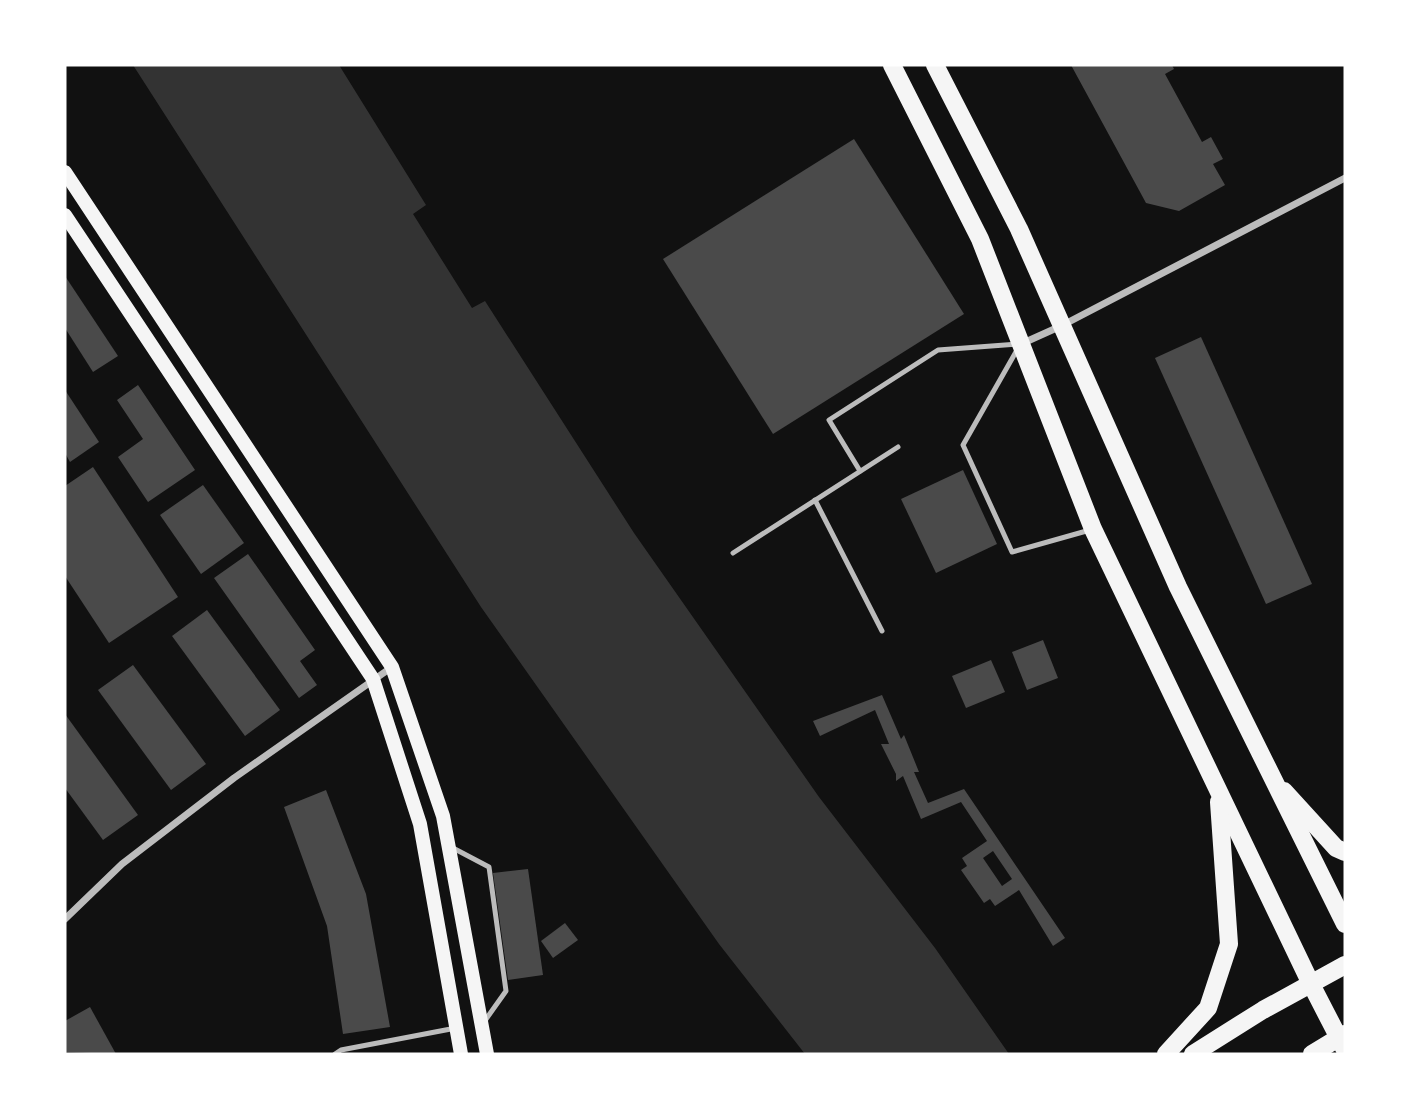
<svg xmlns="http://www.w3.org/2000/svg" width="1410" height="1119" viewBox="0 0 1410 1119" font-family="'Archivo Narrow',sans-serif">
	<rect width="100%" height="100%" fill="#111"/>
	<!-- water -->
	<polygon fill="#333" points="133,65 339,65 426,205 413,214 472,308 485,301 634,533 819,797 935,948 1009,1054 805,1054 719,944 481,607"/>
	<!-- building -->
	<g fill="#4a4a4a" fill-rule="evenodd">
		<polygon points="1071,65 1172,65 1174,69 1165,74 1202,142 1211,137 1223,159 1213,164 1225,185 1179,211 1146,203"/>
		<polygon points="854,139 964,314 773,434 663,259"/>
		<polygon points="65,276 118,356 93,372 65,328"/>
		<polygon points="1201,337 1312,584 1266,604 1155,358"/>
		<polygon points="138,385 195,470 148,502 118,457 143,439 117,400"/>
		<polygon points="65,390 99,442 70,462 65,453"/>
		<polygon points="93,467 178,597 109,643 65,576 65,486"/>
		<polygon points="963,470 997,544 936,573 901,499"/>
		<polygon points="203,485 244,543 201,574 160,515"/>
		<polygon points="248,554 315,650 300,661 317,685 299,698 214,578"/>
		<polygon points="207,610 280,710 245,736 172,636"/>
		<polygon points="1043,640 1058,678 1027,690 1012,652"/>
		<polygon points="991,660 1005,692 966,708 952,676"/>
		<polygon points="133,665 206,764 171,790 98,690"/>
		<path d="M882,695L901,739L904,735L919,772H914L928,803L964,789L1065,938L1053,946L1019,890L995,906L990,899L984,903L961,870L967,866L962,858L987,841L961,802L921,819L903,776L896,781V774L881,744H889L875,710L820,736L813,721ZM993,851L1012,879L1002,886L983,858Z"/>
		<polygon points="65,714 138,815 103,840 65,788"/>
		<polygon points="326,790 366,894 390,1027 343,1034 327,926 284,807"/>
		<polygon points="528,869 543,975 508,980 493,873"/>
		<polygon points="565,923 578,940 553,958 541,941"/>
		<polygon points="90,1007 116,1054 65,1052 65,1021"/>
	</g>
	<g fill="none" stroke-linecap="round" stroke-linejoin="round">
		<!-- service -->
		<g stroke="#bcbcbc" stroke-width="5">
			<polyline points="1017,350 963,445 1012,552 1090,530"/>
			<polyline points="860,471 829,420 938,350 1019,344"/>
			<polyline points="815,500 882,631"/>
			<polyline points="733,553 898,447"/>
			<polyline points="451,847 489,867 506,991 484,1022"/>
			<polyline points="335,1054 341,1050 456,1028"/>
		</g>
		<!-- minor -->
		<g stroke="#bcbcbc" stroke-width="7">
			<polyline points="1021,344 1061,326 1345,178"/>
			<polyline points="65,919 122,864 234,778 392,667"/>
		</g>
		<!-- secondary -->
		<g stroke="#f5f5f5" stroke-width="14">
			<polyline points="65,172 392,667 443,816 487,1054"/>
			<polyline points="65,215 373,679 420,824 461,1054"/>
		</g>
		<!-- primary -->
		<g stroke="#f5f5f5" stroke-width="18">
			<polyline points="892,65 980,239 1093,529 1311,984 1345,1050"/>
			<polyline points="935,65 1019,229 1178,587 1345,924"/>
			<polyline points="1284,791 1336,848 1345,852"/>
			<polyline points="1166,1054 1208,1008 1229,944 1219,802"/>
			<polyline points="1193,1054 1263,1010 1345,965"/>
			<polyline points="1312,1054 1345,1034"/>
		</g>
	</g>
	<!-- border -->
	<rect width="1410" height="1119" fill="none" stroke="#ffffff" stroke-width="133"/>
</svg>
